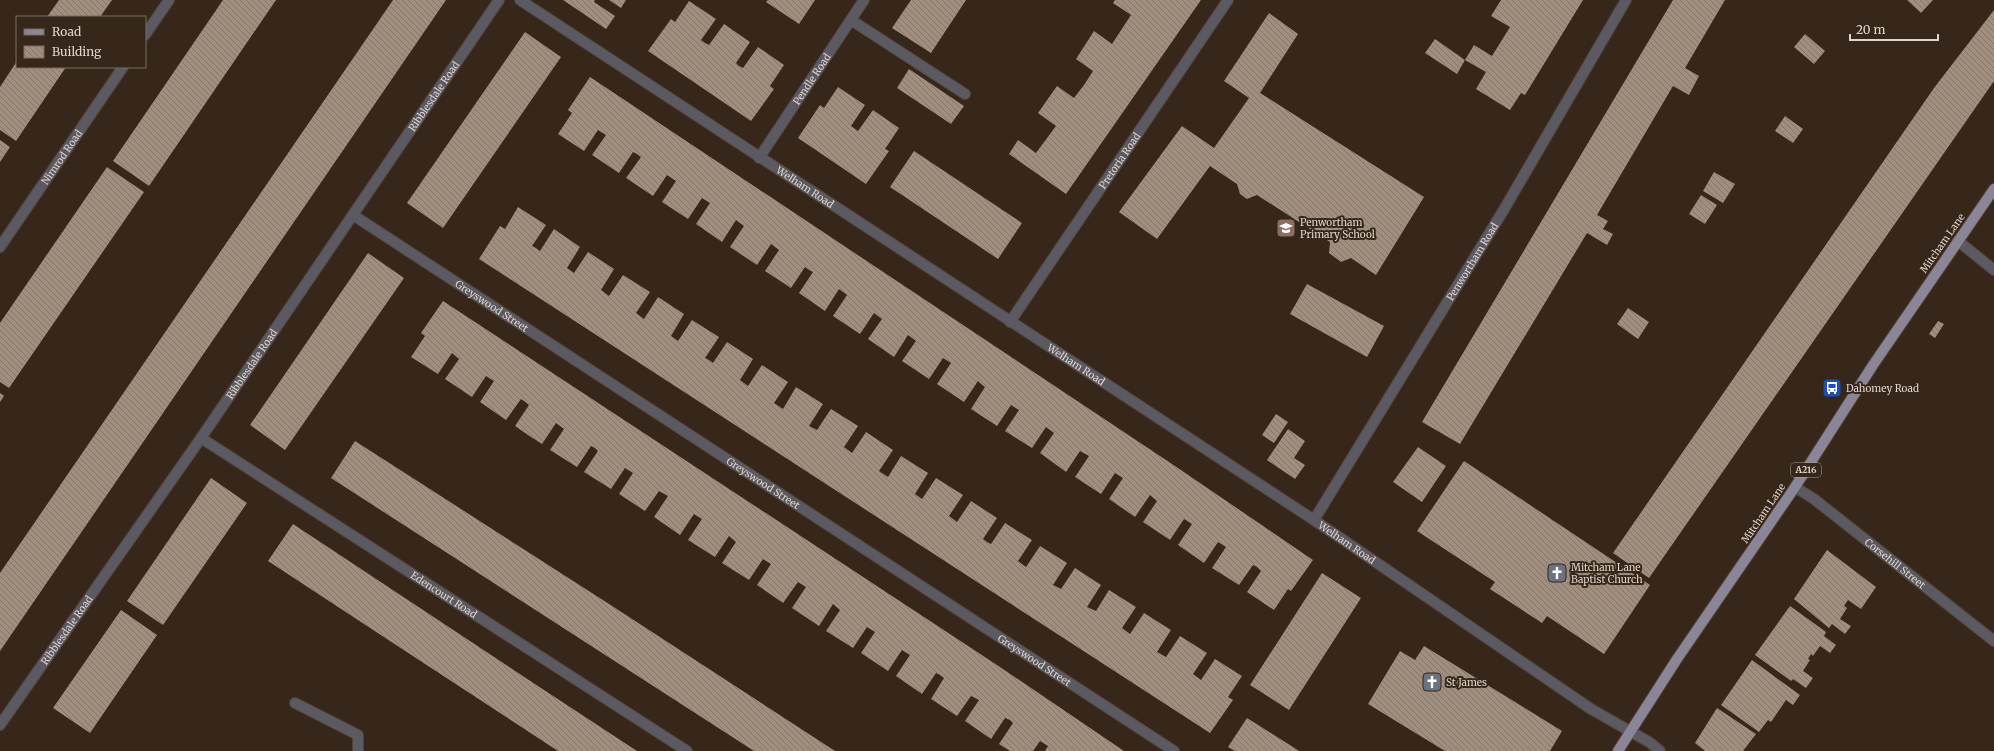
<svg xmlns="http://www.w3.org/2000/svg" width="1994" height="751" viewBox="0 0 1994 751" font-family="Merriweather,serif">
	<defs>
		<pattern id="building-back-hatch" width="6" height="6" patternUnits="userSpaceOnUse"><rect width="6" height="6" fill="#a18e7e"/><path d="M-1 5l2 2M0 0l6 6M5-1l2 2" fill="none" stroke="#85776a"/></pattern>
	</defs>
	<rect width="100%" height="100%" fill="#37271a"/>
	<!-- building -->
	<g fill="url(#building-back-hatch)">
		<polygon points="59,0 112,0 100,17 47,17"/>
		<polygon points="223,0 276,0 149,186 113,161"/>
		<polygon points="393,0 446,0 0,651 0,573"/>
		<polygon points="563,0 595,0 594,2 615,16 606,29"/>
		<polygon points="609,0 626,0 621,8"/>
		<polygon points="768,0 815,0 799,24 766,2"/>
		<polygon points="911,0 966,0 931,53 892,28"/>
		<polygon points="1115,0 1201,0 1066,194 1009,154 1018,140 1036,153 1056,126 1038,113 1057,86 1074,98 1084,85 1093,71 1076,59 1094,31 1112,44 1131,15 1113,3"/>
		<polygon points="1501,0 1583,0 1525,95 1521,93 1510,110 1476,89 1486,72 1465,60 1457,74 1425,53 1435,39 1465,60 1474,45 1492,56 1510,27 1491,16"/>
		<polygon points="1673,0 1725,0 1685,68 1699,76 1689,95 1673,86 1597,215 1608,221 1603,229 1613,234 1607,245 1587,233 1460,444 1422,422"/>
		<polygon points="1907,0 1933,0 1921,13"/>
		<polygon points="689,1 716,19 701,40 705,43 709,45 724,24 750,42 736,63 739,66 743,68 758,47 784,65 770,86 774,89 751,121 648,51 671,19 675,22"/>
		<polygon points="1994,10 1994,81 1649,578 1613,553 1934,88"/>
		<polygon points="1269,13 1298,34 1260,93 1424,197 1376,275 1351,258 1341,262 1329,253 1330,242 1257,195 1247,199 1240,194 1237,184 1210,166 1157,239 1119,212 1182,126 1214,148 1249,98 1224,81"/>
		<polygon points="525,32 561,57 443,228 407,203"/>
		<polygon points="1805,34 1825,51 1814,64 1794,47"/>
		<polygon points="17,61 17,67 66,67 16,141 0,130 0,87"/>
		<polygon points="909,69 964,106 951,124 897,88"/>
		<polygon points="590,77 1175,466 1313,560 1291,591 1288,589 1274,610 1247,592 1261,571 1257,567 1253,565 1239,585 1212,568 1226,547 1218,542 1204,563 1178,545 1192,524 1184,519 1170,540 1143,522 1157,501 1150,495 1135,517 1109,499 1123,478 1115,473 1101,494 1075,477 1089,456 1080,451 1066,472 1040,453 1054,433 1046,427 1032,448 1005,431 1019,410 1011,405 997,426 971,409 985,387 981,384 978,381 964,402 937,384 951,363 943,358 929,379 902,361 916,341 908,335 894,357 868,339 882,319 874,313 860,334 833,316 847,295 839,289 825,311 799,293 813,272 809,270 805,267 791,288 765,271 779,250 771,244 757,265 730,247 744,226 736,220 722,242 696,224 710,203 702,198 688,219 662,202 676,181 667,175 653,196 626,178 641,157 637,154 633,152 619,173 592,155 606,135 598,130 584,151 558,134 572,113 568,110"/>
		<polygon points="838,87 865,105 851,126 858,131 873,110 899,128 885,149 889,151 866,184 798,138 820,105 824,108"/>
		<polygon points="1785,116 1803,129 1793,143 1775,131"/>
		<polygon points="0,140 10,147 0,162"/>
		<polygon points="914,151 1022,223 998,259 890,187"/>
		<polygon points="107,167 144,192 9,388 0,382 0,323"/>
		<polygon points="1714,172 1735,184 1723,203 1703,191"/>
		<polygon points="1701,195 1717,205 1705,224 1689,214"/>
		<polygon points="518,207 546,225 532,246 536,248 540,251 554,229 580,247 567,268 574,273 588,252 614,269 601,290 609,296 623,275 650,292 636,313 644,319 658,297 684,314 671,336 678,341 692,320 719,337 705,358 709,360 713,363 727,342 753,359 740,380 748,386 762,365 788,382 774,403 783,409 796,387 823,404 809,426 817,430 831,409 858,426 844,447 852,453 866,432 893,450 879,471 888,477 901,456 928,473 915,494 922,499 936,478 963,495 949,516 957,522 971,501 997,518 983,539 987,542 991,544 1005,523 1032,540 1018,561 1026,567 1040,546 1067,563 1053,585 1061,589 1075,568 1101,585 1087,607 1096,611 1109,590 1136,607 1122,628 1130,634 1144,613 1171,630 1157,652 1166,657 1180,636 1207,653 1193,674 1201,680 1215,659 1242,676 1228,697 1233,700 1210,733 479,259 500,226 505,229"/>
		<polygon points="368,253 404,278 285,450 250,425"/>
		<polygon points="1307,284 1384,326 1367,357 1290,314"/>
		<polygon points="443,301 997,665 1124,751 1045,751 1048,746 1040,741 1033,751 1010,751 999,744 1013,723 1010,720 1005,718 991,739 965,721 979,700 971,696 957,716 931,699 944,678 940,675 936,673 922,694 896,676 910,655 902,650 888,671 861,653 875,632 867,627 853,648 826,631 840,610 833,604 819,626 792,608 806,587 798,582 783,603 757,585 771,564 763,559 749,580 722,563 736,542 729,536 715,557 688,540 702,519 694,514 680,535 654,517 668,496 659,491 645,511 619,494 633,473 625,468 611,489 584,472 598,451 595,448 591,446 577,467 550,450 564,429 556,423 542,444 528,435 515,426 529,405 524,401 521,399 506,420 480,402 494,381 486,376 472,397 445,379 459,359 452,353 438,374 411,357 425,336 421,333"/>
		<polygon points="1628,308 1649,322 1638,339 1617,324"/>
		<polygon points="1938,321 1944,324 1935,338 1929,334"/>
		<polygon points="0,393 4,396 0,402"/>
		<polygon points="1276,414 1288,422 1274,443 1262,435"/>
		<polygon points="1288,429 1305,441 1294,458 1305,465 1295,479 1267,460"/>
		<polygon points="355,441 606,602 835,751 754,751 331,478"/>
		<polygon points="1418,447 1446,466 1422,502 1393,482"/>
		<polygon points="1464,461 1650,585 1604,654 1547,616 1542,623 1490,589 1495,582 1417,531"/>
		<polygon points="211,478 247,503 163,625 127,601"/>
		<polygon points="293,524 541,688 637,751 558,751 393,643 268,561"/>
		<polygon points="1827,550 1876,587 1861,609 1848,600 1844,606 1847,608 1840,619 1851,626 1845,634 1832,624 1829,628 1794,599"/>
		<polygon points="1322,573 1361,598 1289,710 1250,685"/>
		<polygon points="1790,606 1826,632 1824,636 1836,645 1830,653 1820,646 1813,656 1811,654 1808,659 1810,660 1803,671 1813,678 1806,688 1793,679 1791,681 1755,655"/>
		<polygon points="121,610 157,635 90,733 53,708"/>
		<polygon points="1424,646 1562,731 1550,751 1445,751 1368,704 1400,651 1415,660"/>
		<polygon points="1752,660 1800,695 1793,705 1786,700 1771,722 1768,720 1759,732 1721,705"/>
		<polygon points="1717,708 1756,734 1743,751 1705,751 1695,743"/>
		<polygon points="1247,718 1293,747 1299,751 1235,751 1228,747"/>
	</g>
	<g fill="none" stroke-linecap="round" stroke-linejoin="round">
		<defs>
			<polyline id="service" points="295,703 358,735 358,751"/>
			<g id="minor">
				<path id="s1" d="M520,0L1314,520L1591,709L1649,742L1660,751"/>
				<polyline points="851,20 965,94"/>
				<polyline points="145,35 169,0"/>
				<path id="s2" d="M759,158L864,0"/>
				<path id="s3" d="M353,215L1174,751"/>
				<polyline points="1958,241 1994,270"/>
				<path id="s4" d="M0,247L123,67"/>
				<path id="s5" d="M1010,322L1228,0"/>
				<path id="s6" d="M201,438L687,751"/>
				<path id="s7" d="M1795,487L1814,499L1994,641"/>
				<path id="s8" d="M1314,520L1503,211L1626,0"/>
				<path id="s9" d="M0,725L201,438L499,0"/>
			</g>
			<polyline id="primary" points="1618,751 1677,659 1795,487 1873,365 1994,189"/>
		</defs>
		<!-- service casing -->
		<use href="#service" stroke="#524336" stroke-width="12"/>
		<!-- minor casing -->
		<use href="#minor" stroke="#524336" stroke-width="12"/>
		<!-- primary casing -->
		<use href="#primary" stroke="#524336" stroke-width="12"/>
		<!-- service -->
		<use href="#service" stroke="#5b5962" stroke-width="10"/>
		<!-- minor -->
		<use href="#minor" stroke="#5b5962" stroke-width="10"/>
		<!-- primary -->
		<use href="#primary" stroke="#8a8698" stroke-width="10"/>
	</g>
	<!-- icons -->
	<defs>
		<symbol id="school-square" viewBox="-11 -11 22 22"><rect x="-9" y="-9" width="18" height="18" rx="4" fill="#8d6e63" stroke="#37271a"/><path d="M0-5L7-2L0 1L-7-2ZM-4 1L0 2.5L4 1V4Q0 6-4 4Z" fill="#fff"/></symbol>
		<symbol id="bus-square" viewBox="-11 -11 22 22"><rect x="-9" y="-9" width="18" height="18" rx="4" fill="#1a4fb4" stroke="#37271a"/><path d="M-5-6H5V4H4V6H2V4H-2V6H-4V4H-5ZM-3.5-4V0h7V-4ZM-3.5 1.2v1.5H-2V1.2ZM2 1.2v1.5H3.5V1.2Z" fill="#fff"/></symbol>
		<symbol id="church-square" viewBox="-11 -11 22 22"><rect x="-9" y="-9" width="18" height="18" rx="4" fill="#6b7280" stroke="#37271a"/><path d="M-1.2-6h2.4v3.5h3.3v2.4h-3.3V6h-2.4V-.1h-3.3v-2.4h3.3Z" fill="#fff"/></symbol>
	</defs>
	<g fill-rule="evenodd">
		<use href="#school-square" x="1275" y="217" width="22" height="22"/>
		<use href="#bus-square" x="1821" y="377" width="22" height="22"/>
		<use href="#church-square" x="1546" y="562" width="22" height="22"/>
		<use href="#church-square" x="1421" y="671" width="22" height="22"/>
	</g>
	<g text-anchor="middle" stroke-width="4" stroke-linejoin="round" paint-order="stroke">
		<!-- shield labels -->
		<rect fill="#37271a" stroke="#ada197" stroke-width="1" x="1791" y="463" width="30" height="14" rx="3"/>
		<g font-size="9" font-weight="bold" fill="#dfd5cc">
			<text x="1806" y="473">A216</text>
		</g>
		<!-- street labels -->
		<g font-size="10" fill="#dfd5cc" stroke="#37271a">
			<text dy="4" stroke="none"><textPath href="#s2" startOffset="95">Pendle Road</textPath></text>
			<text dy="4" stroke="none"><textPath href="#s9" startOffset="764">Ribblesdale Road</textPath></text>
			<text dy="4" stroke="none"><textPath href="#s4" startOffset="109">Nimrod Road</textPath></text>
			<text dy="4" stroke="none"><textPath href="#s5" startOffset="195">Pretoria Road</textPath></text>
			<text dy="4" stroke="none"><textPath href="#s1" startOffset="341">Welham Road</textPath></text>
			<text transform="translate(1942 243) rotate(-55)" y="4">Mitcham Lane</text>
			<text dy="4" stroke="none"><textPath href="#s8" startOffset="303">Penwortham Road</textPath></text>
			<text dy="4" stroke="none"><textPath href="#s3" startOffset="166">Greyswood Street</textPath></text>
			<text dy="4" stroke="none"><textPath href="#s9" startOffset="440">Ribblesdale Road</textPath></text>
			<text dy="4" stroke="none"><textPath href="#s1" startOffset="665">Welham Road</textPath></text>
			<text dy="4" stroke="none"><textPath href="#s3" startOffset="490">Greyswood Street</textPath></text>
			<text transform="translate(1763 513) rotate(-56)" y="4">Mitcham Lane</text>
			<text dy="4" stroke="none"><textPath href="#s1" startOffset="989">Welham Road</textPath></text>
			<text dy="4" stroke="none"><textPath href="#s7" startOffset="126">Corsehill Street</textPath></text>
			<text dy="4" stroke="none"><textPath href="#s6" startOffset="289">Edencourt Road</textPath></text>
			<text dy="4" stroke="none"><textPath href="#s9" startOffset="116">Ribblesdale Road</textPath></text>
			<text dy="4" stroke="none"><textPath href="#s3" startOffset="814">Greyswood Street</textPath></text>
		</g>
		<!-- poi labels -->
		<g font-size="10" fill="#dfd5cc" stroke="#37271a" text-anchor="start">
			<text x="1300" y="226">Penwortham<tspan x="1300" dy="12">Primary School</tspan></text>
			<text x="1846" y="392">Dahomey Road</text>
			<text x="1571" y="571">Mitcham Lane<tspan x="1571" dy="12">Baptist Church</tspan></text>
			<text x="1446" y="686">St James</text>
		</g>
	</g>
	<!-- legend -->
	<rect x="16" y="16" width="130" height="52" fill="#37271a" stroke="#7a6d61"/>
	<rect x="24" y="29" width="20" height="6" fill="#8a8698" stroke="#7a6d61"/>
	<text x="52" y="36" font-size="12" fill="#dfd5cc">Road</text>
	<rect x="24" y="46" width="20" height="12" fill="url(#building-back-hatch)" stroke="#7a6d61"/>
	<text x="52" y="56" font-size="12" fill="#dfd5cc">Building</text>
	<!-- scale -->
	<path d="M1850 34v6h88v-6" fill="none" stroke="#dfd5cc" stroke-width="2"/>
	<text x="1856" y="34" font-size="12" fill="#dfd5cc" stroke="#37271a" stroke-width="3" paint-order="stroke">20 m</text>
</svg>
